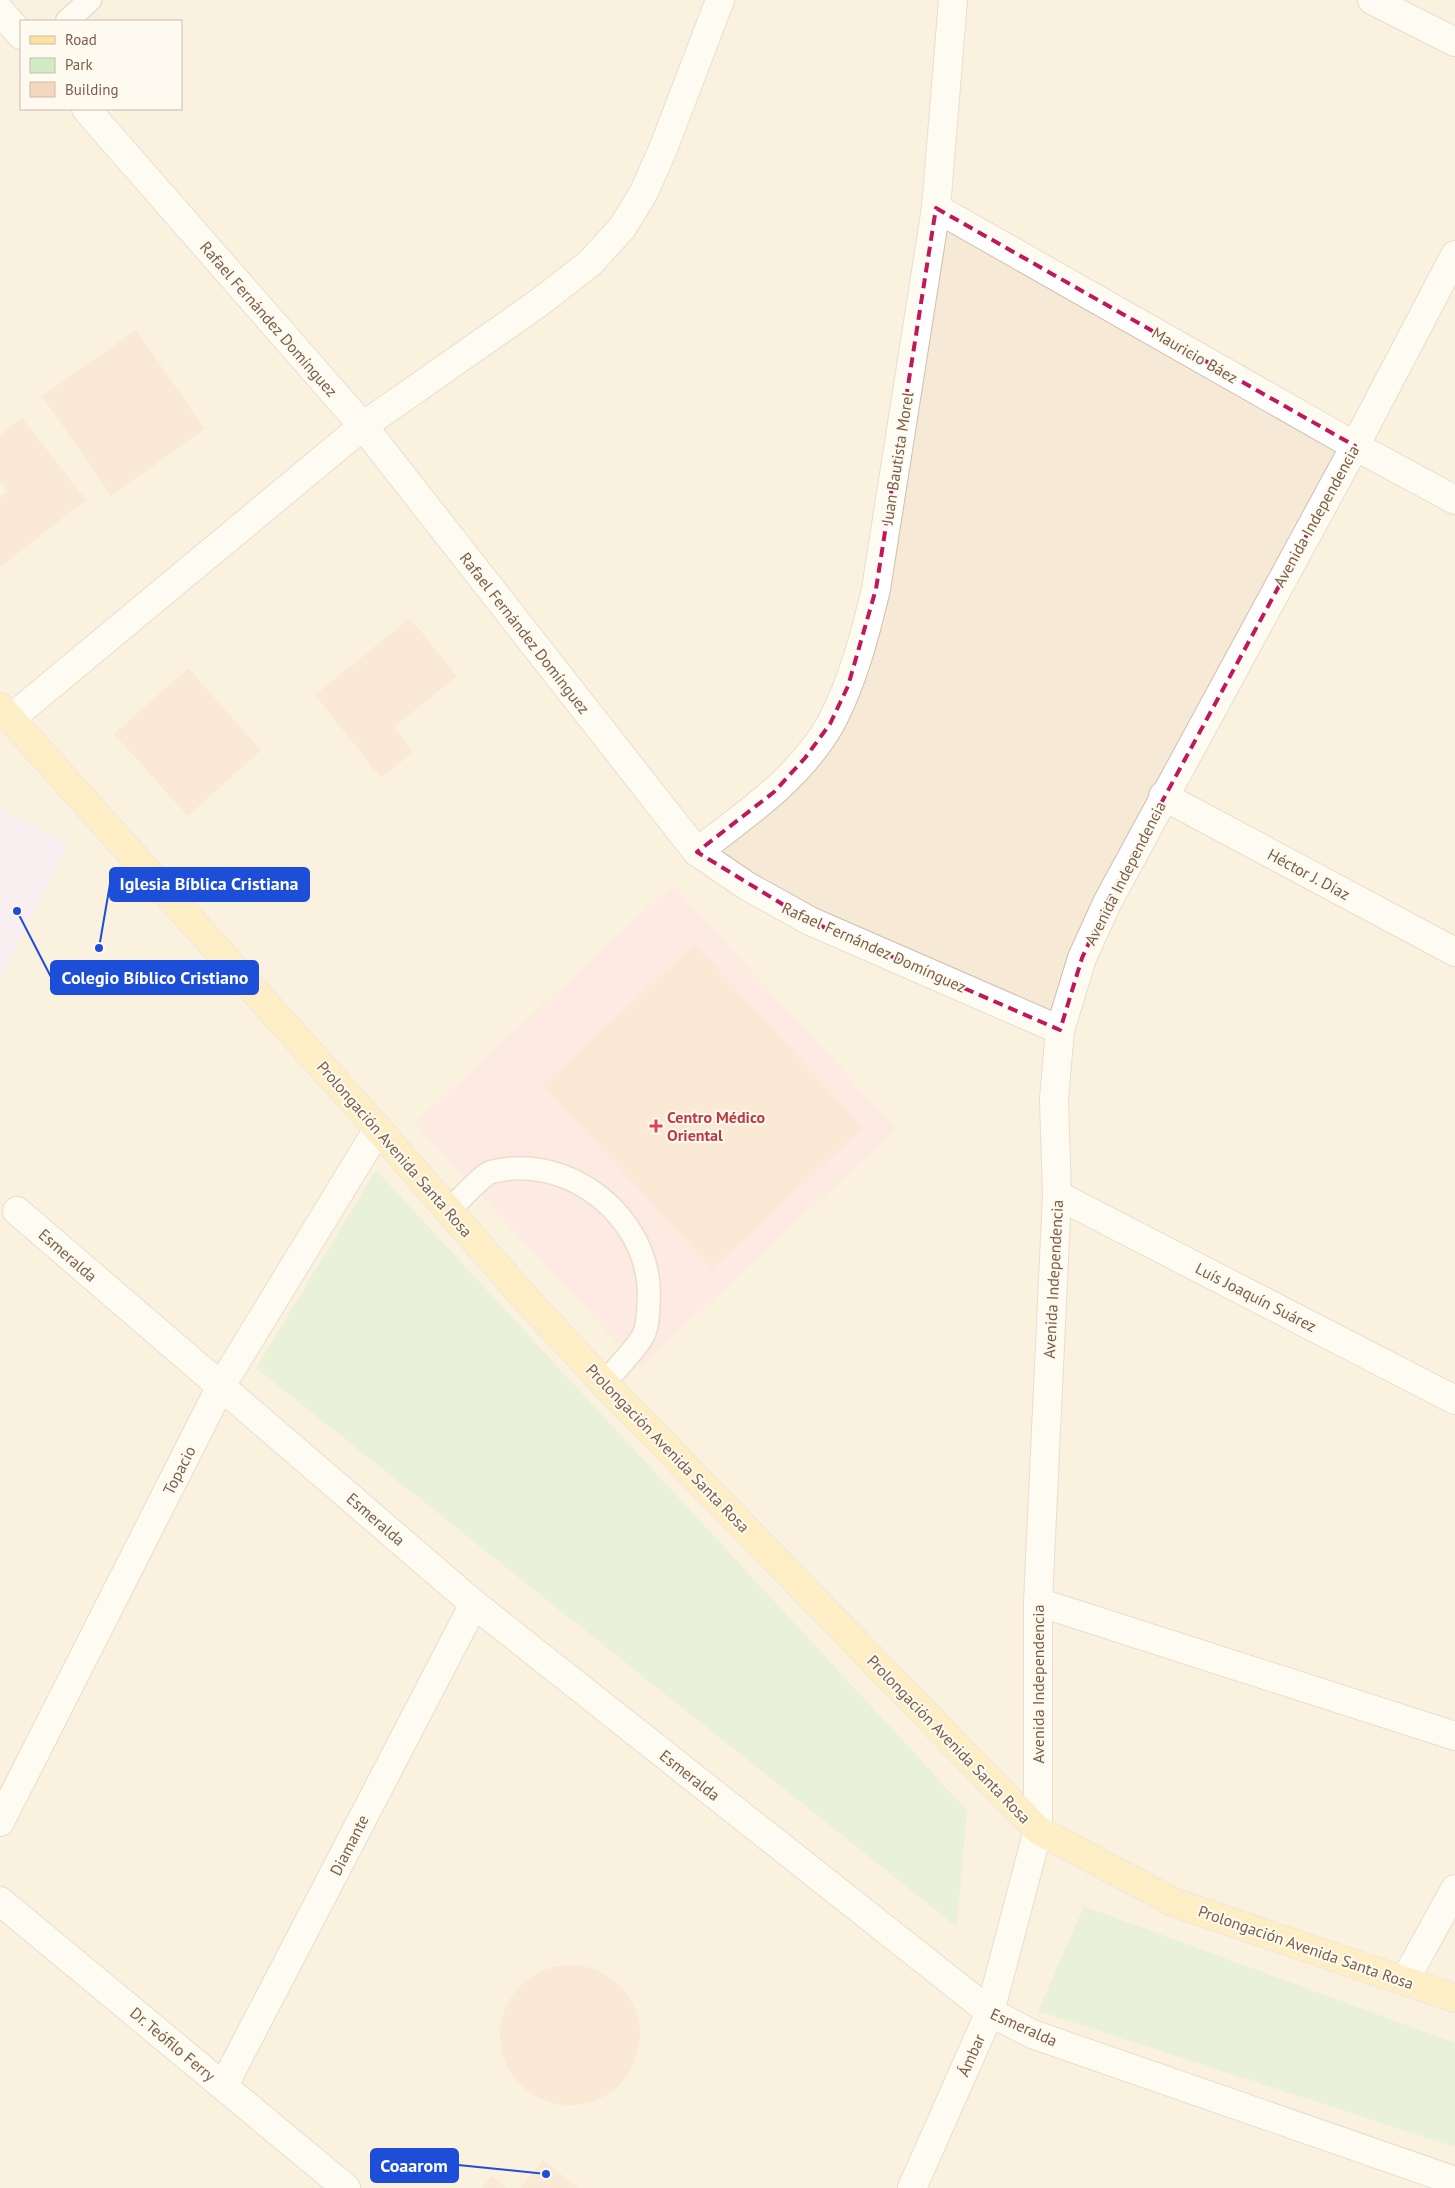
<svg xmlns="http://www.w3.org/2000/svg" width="1455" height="2188" viewBox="0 0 1455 2188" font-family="'PT Sans',sans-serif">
	<rect width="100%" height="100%" fill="#fdf7e7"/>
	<!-- residential -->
	<path fill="#f6e9d5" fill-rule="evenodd" d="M0,0H1455V2188H0ZM21,21H181V109H21Z"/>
	<!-- education -->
	<polygon fill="#f4e4fa" points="0,809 68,843 0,979"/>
	<!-- medical -->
	<polygon fill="#fcdadb" points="673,885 896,1129 640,1367 415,1123"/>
	<!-- green -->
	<g fill="#d1ecc5">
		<polygon points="376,1170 967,1810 957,1927 256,1368"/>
		<polygon points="1084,1906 1455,2043 1455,2147 1038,2011"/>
	</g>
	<!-- building -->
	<g fill="#f4d8be">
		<polygon points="136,330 205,429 111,496 42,396"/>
		<polygon points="22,418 86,500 0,567 0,497 8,491 0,481 0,435"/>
		<polygon points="410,618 457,676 394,727 413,752 381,778 315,695"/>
		<polygon points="188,668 261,750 188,816 114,734"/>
		<polygon points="695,944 863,1128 712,1269 543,1085"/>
		<circle cx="570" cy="2035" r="70"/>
		<polygon points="543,2160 578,2188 520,2188"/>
		<polygon points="491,2176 507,2188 482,2188"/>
	</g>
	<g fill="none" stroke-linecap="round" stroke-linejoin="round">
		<defs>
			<g id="service">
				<polyline points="67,21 90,0"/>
				<path d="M449,1210C457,1203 483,1174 491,1172C568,1152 649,1216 649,1295C648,1307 649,1325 643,1336C635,1350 615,1370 604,1383"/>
			</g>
			<g id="minor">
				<polyline points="1372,0 1455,42"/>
				<polyline points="0,11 21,35"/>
				<polyline points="86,109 363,426 697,852 747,886 810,921 1060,1030"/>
				<polyline points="936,208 1355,446 1455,500"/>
				<polyline points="10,719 363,426 540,302 590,263 622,228 644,192 663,149 720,0"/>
				<polyline points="1163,796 1455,952"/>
				<path d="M697,852C745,815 800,778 831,723C853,681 865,635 876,589L936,208L953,0"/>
				<polyline points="1057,1195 1455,1400"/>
				<polyline points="17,1211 474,1604 990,2012 1032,2034 1455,2181"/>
				<polyline points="1038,1602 1455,1736"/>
				<polyline points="0,1822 221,1386 378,1129"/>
				<polyline points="0,1901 346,2188"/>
				<polyline points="1405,1980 1455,1889"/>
				<polyline points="224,2085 474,1604"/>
				<polyline points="912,2188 990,2012 1038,1830 1038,1602 1057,1195 1054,1099 1060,1030 1082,958 1107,903 1355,446 1455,255"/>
			</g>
			<polyline id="primary" points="0,707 378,1129 525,1298 604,1383 1038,1830 1175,1903 1455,1998"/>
		</defs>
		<!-- service casing -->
		<use href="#service" stroke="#d0bfac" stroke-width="25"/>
		<!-- minor casing -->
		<use href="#minor" stroke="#d0bfac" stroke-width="30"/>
		<!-- primary casing -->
		<use href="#primary" stroke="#dcd5d0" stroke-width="30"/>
		<!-- service -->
		<use href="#service" stroke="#fff" stroke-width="22"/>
		<!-- minor -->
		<use href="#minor" stroke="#fff" stroke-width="28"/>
		<!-- primary -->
		<use href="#primary" stroke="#fee29e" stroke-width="28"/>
	</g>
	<!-- marked area -->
	<path d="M0 0H1455V2188H0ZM936,208L1355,446L1107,903L1082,958L1060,1030L810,921L697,852L774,792L805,758L830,724L848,686L876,589Z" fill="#fdf7e7" fill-opacity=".55" fill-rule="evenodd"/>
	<path fill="none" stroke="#c2185b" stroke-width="4" stroke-dasharray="10 6" stroke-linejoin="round" d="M936,208L1355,446L1107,903L1082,958L1060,1030L810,921L697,852L774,792L805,758L830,724L848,686L876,589Z"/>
	<!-- markers -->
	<path fill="#e0444e" stroke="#fffaef" stroke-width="2" d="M653.5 1118.5h5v5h5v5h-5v5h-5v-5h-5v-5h5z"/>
	<g text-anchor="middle" stroke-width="4" stroke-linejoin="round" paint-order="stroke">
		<!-- street labels -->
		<g font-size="16" fill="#795f4a" stroke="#fffaef">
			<text transform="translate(269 319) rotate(49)" y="6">Rafael Fernández Domínguez</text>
			<text transform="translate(1195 355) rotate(30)" y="6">Mauricio Báez</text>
			<text transform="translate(897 458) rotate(-81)" y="6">Juan Bautista Morel</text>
			<text transform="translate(1316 516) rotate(-61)" y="6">Avenida Independencia</text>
			<text transform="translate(525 633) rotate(52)" y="6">Rafael Fernández Domínguez</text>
			<text transform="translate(1125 873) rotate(-63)" y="6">Avenida Independencia</text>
			<text transform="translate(1309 874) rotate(28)" y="6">Héctor J. Díaz</text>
			<text transform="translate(874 947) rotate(24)" y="6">Rafael Fernández Domínguez</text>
			<text transform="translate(395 1149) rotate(49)" y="6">Prolongación Avenida Santa Rosa</text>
			<text transform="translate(68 1255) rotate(41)" y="6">Esmeralda</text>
			<text transform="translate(1053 1279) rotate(-87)" y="6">Avenida Independencia</text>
			<text transform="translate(1256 1297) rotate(27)" y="6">Luís Joaquín Suárez</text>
			<text transform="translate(668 1448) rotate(46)" y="6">Prolongación Avenida Santa Rosa</text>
			<text transform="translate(179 1470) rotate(-63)" y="6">Topacio</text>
			<text transform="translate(376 1519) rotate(41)" y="6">Esmeralda</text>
			<text transform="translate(1038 1684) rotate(-90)" y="6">Avenida Independencia</text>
			<text transform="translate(949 1739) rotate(46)" y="6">Prolongación Avenida Santa Rosa</text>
			<text transform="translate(690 1775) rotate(38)" y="6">Esmeralda</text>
			<text transform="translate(349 1845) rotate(-63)" y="6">Diamante</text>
			<text transform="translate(1306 1947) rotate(19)" y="6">Prolongación Avenida Santa Rosa</text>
			<text transform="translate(1024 2027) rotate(24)" y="6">Esmeralda</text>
			<text transform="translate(173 2044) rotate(40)" y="6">Dr. Teófilo Ferry</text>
			<text transform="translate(971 2055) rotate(-66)" y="6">Ámbar</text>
		</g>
		<!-- health labels -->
		<g font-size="16" font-weight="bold" fill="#be3a42" stroke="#fffaef" text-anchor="start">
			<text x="667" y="1123">Centro Médico<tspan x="667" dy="18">Oriental</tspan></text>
		</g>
	</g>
	<!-- callouts -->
	<path fill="none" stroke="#1d4ed8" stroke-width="2" d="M99 948L110 884M17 911L51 977M546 2174L458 2165"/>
	<g fill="#1d4ed8" stroke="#fffaef" stroke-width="2">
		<circle cx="99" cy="948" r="5"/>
		<circle cx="17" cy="911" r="5"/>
		<circle cx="546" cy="2174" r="5"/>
	</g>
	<g fill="#1d4ed8" stroke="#1d4ed8" stroke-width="2">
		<rect x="110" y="868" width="199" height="33" rx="5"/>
		<rect x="51" y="961" width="207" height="33" rx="5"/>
		<rect x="371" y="2149" width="87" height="33" rx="5"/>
	</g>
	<g font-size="18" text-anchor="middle" font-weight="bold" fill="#fff">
		<text x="209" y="890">Iglesia Bíblica Cristiana</text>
		<text x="155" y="984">Colegio Bíblico Cristiano</text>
		<text x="414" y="2172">Coaarom</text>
	</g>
	<!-- legend -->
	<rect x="20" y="20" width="162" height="90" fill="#fffaef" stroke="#c9bcad"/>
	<rect x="30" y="36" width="25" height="8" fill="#fee29e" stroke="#c9bcad"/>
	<text x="65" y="45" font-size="15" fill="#795f4a">Road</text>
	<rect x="30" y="58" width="25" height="15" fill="#d1ecc5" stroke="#c9bcad"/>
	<text x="65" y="70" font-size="15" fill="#795f4a">Park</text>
	<rect x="30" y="82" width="25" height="15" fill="#f4d8be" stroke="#c9bcad"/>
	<text x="65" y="95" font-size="15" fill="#795f4a">Building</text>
</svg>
